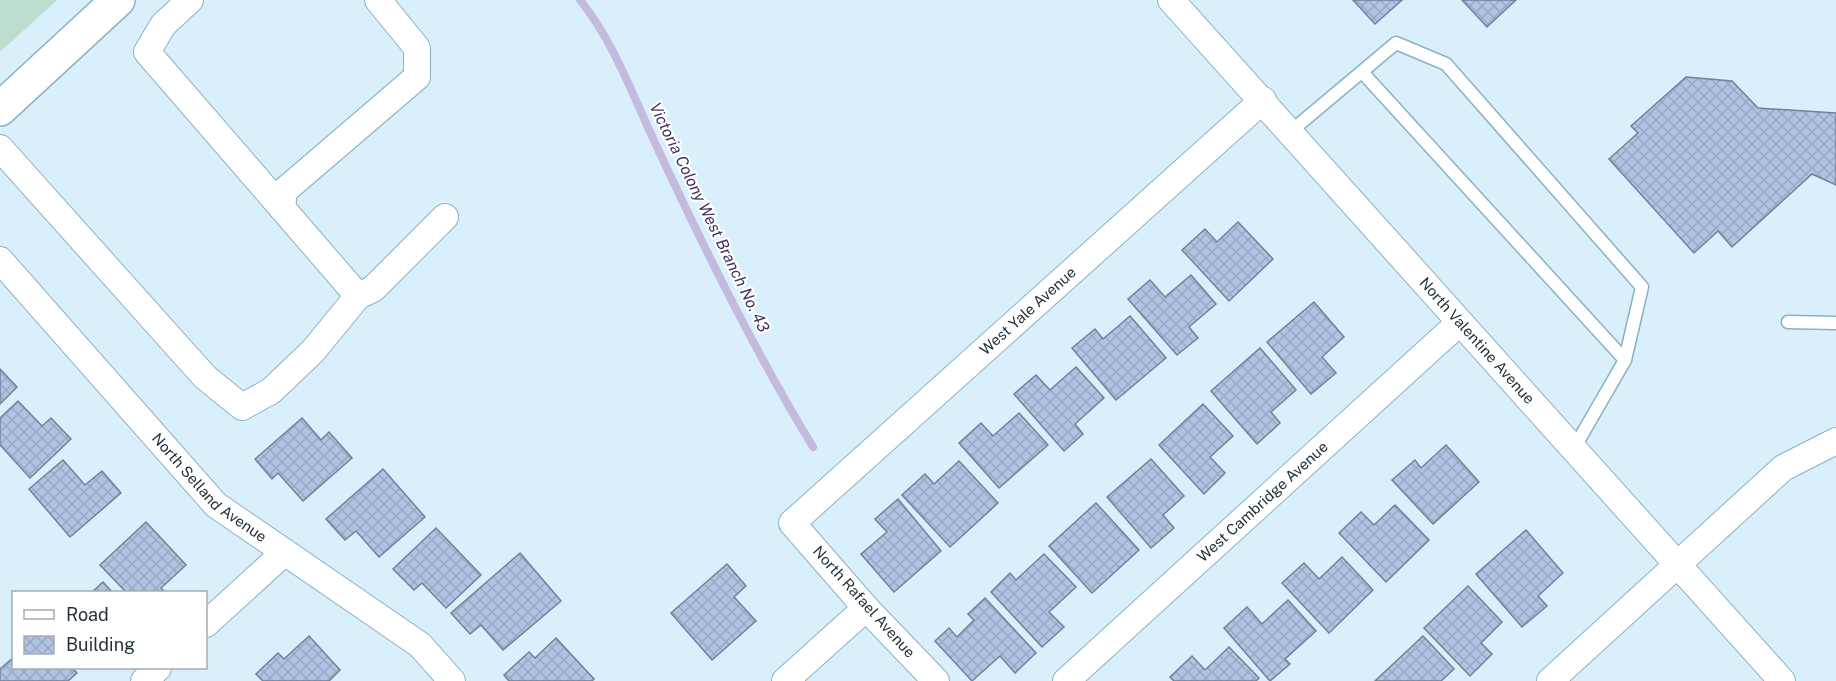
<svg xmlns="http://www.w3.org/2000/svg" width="1836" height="681" viewBox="0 0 1836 681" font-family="'Public Sans',sans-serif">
	<defs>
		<pattern id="building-cross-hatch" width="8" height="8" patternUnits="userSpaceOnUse" patternTransform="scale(1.5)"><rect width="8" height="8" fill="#b1c3e3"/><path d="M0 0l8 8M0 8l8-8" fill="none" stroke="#98a8c3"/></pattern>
	</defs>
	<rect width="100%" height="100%" fill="#d9f0fc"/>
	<!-- green -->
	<polygon fill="#bddece" points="0,0 57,0 0,52"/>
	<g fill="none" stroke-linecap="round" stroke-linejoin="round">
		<!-- stream -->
		<path stroke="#c3bade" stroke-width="8" d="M580,0C614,42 633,96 656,145C704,248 754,350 813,447"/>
	</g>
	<!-- building -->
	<g fill="url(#building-cross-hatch)" stroke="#70809d" stroke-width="1.5">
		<polygon points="1353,0 1402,0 1375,24"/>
		<polygon points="1462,0 1516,0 1487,27"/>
		<polygon points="1686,77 1732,81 1758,108 1836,113 1836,185 1812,174 1732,247 1718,231 1694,253 1609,159 1638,133 1631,126"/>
		<polygon points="1238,222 1273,259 1229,301 1182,250 1205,229 1217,242"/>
		<polygon points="1191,275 1216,304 1189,327 1198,338 1177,355 1128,299 1150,280 1165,297"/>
		<polygon points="1314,302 1344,337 1322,357 1336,373 1311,394 1267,342"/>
		<polygon points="1130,316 1166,358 1116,400 1072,348 1095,329 1103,339"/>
		<polygon points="1260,348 1296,390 1271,412 1280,423 1257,444 1211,391"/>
		<polygon points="1076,367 1104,398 1075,424 1083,434 1064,451 1014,394 1036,375 1050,390"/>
		<polygon points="0,369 17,387 0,404"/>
		<polygon points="18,401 42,426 51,418 71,439 30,478 0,445 0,418"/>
		<polygon points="1203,404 1233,436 1210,457 1225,473 1204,494 1159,445"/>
		<polygon points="1019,413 1048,445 999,488 959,443 981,423 993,436"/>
		<polygon points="302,418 321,440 329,432 352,458 303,501 278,473 272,479 255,459"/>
		<polygon points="1446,445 1479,482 1433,524 1392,480 1415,460 1421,468"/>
		<polygon points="1151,459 1184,496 1163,515 1174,528 1151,548 1107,497"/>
		<polygon points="63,460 85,485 102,471 121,493 70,537 29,489"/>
		<polygon points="959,461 998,503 950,547 902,495 925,474 934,484"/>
		<polygon points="383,469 425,517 379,557 356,531 345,540 326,519"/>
		<polygon points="898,499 941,551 894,592 861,554 887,532 875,519"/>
		<polygon points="1096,503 1139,550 1092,593 1049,546"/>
		<polygon points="1395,505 1429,540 1386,582 1339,533 1361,512 1374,525"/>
		<polygon points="146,522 186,565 161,588 165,592 126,592 100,565"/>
		<polygon points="436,528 481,575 446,608 422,583 414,590 393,569"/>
		<polygon points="1526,530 1563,573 1538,596 1547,606 1522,627 1476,574"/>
		<polygon points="520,553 561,601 503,650 481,625 470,634 451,613"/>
		<polygon points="1044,554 1076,587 1049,612 1064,627 1042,647 991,592 1010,573 1016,580"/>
		<polygon points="1342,557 1373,590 1329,633 1282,583 1304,563 1319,579"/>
		<polygon points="727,564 746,586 734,597 756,621 712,660 671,613"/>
		<polygon points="103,582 112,592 92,592"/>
		<polygon points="1468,586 1502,622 1481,643 1492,654 1470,676 1424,628"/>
		<polygon points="985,598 1036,653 1015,673 1000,656 972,681 935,641 949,628 957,637 974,620 968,614"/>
		<polygon points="1288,600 1316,631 1285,659 1290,664 1270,681 1224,628 1247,607 1262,624"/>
		<polygon points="309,636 340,670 329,681 263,681 256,674 278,653 284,659"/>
		<polygon points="1423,636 1454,669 1441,681 1375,681"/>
		<polygon points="556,638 594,679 592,681 509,681 504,675 529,652 535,658"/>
		<polygon points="1229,647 1259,678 1256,681 1174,681 1170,677 1192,656 1205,670"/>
		<polygon points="14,657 14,668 72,668 77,673 68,681 0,681 0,669"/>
	</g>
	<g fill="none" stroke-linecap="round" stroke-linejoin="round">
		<defs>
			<g id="lane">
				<polyline points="1362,72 1625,360"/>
				<polyline points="1290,132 1396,43 1446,64 1642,287 1625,360 1573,450"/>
				<polyline points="1788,322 1836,323"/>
			</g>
			<g id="street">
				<polyline points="190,0 163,25 147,52 282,208"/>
				<polyline points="378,0 417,48 417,77 284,191 282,208 358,296 373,289 445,217"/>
				<path id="s1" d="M1171,0L1782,681"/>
				<polyline points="0,148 205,377 242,407 271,391 313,351 358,296"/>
				<path id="s2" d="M0,260L216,505L420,645L452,681"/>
				<polyline points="206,624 285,552"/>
				<polyline points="144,681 158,668"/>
				<polyline points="785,681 866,608"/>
				<path id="s3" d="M936,681L866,608L792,523L1263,100"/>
				<path id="s4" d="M1066,681L1459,323"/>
				<polyline points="1550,681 1783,468 1836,441"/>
			</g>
			<polyline id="secondary" points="0,109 118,0"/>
		</defs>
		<!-- lane casing -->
		<use href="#lane" stroke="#8bb1c4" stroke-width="15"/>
		<!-- street casing -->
		<use href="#street" stroke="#8bb1c4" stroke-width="28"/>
		<!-- secondary casing -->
		<use href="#secondary" stroke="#8bb1c4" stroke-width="36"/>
		<!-- lane -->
		<use href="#lane" stroke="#fff" stroke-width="12"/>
		<!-- street -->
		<use href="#street" stroke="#fff" stroke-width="26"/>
		<!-- secondary -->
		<use href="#secondary" stroke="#fff" stroke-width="33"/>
	</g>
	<g text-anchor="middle" stroke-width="4.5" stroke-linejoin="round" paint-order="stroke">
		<!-- street labels -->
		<g font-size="15" fill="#1f2f36" stroke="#fff">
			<text dy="5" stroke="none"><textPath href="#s3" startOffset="531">West Yale Avenue</textPath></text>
			<text dy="5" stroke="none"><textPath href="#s1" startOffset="458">North Valentine Avenue</textPath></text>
			<text dy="5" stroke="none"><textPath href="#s2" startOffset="310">North Selland Avenue</textPath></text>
			<text dy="5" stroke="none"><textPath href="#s4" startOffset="266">West Cambridge Avenue</textPath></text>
			<text transform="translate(864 602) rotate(48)" y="5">North Rafael Avenue</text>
		</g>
		<!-- water labels -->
		<g font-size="16" font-style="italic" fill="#403260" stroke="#fff">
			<text transform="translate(710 217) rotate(64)" y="6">Victoria Colony West Branch No. 43</text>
		</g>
	</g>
	<!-- legend -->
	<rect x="12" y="591" width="195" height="78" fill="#ffffff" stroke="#a5acaf" stroke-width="1.5"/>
	<rect x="24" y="610" width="30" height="9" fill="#ffffff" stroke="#a5acaf" stroke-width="1.5"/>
	<text x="66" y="621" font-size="18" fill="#1f2f36">Road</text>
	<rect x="24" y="636" width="30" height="18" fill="url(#building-cross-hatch)" stroke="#a5acaf" stroke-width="1.5"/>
	<text x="66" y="651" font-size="18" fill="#1f2f36">Building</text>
</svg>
